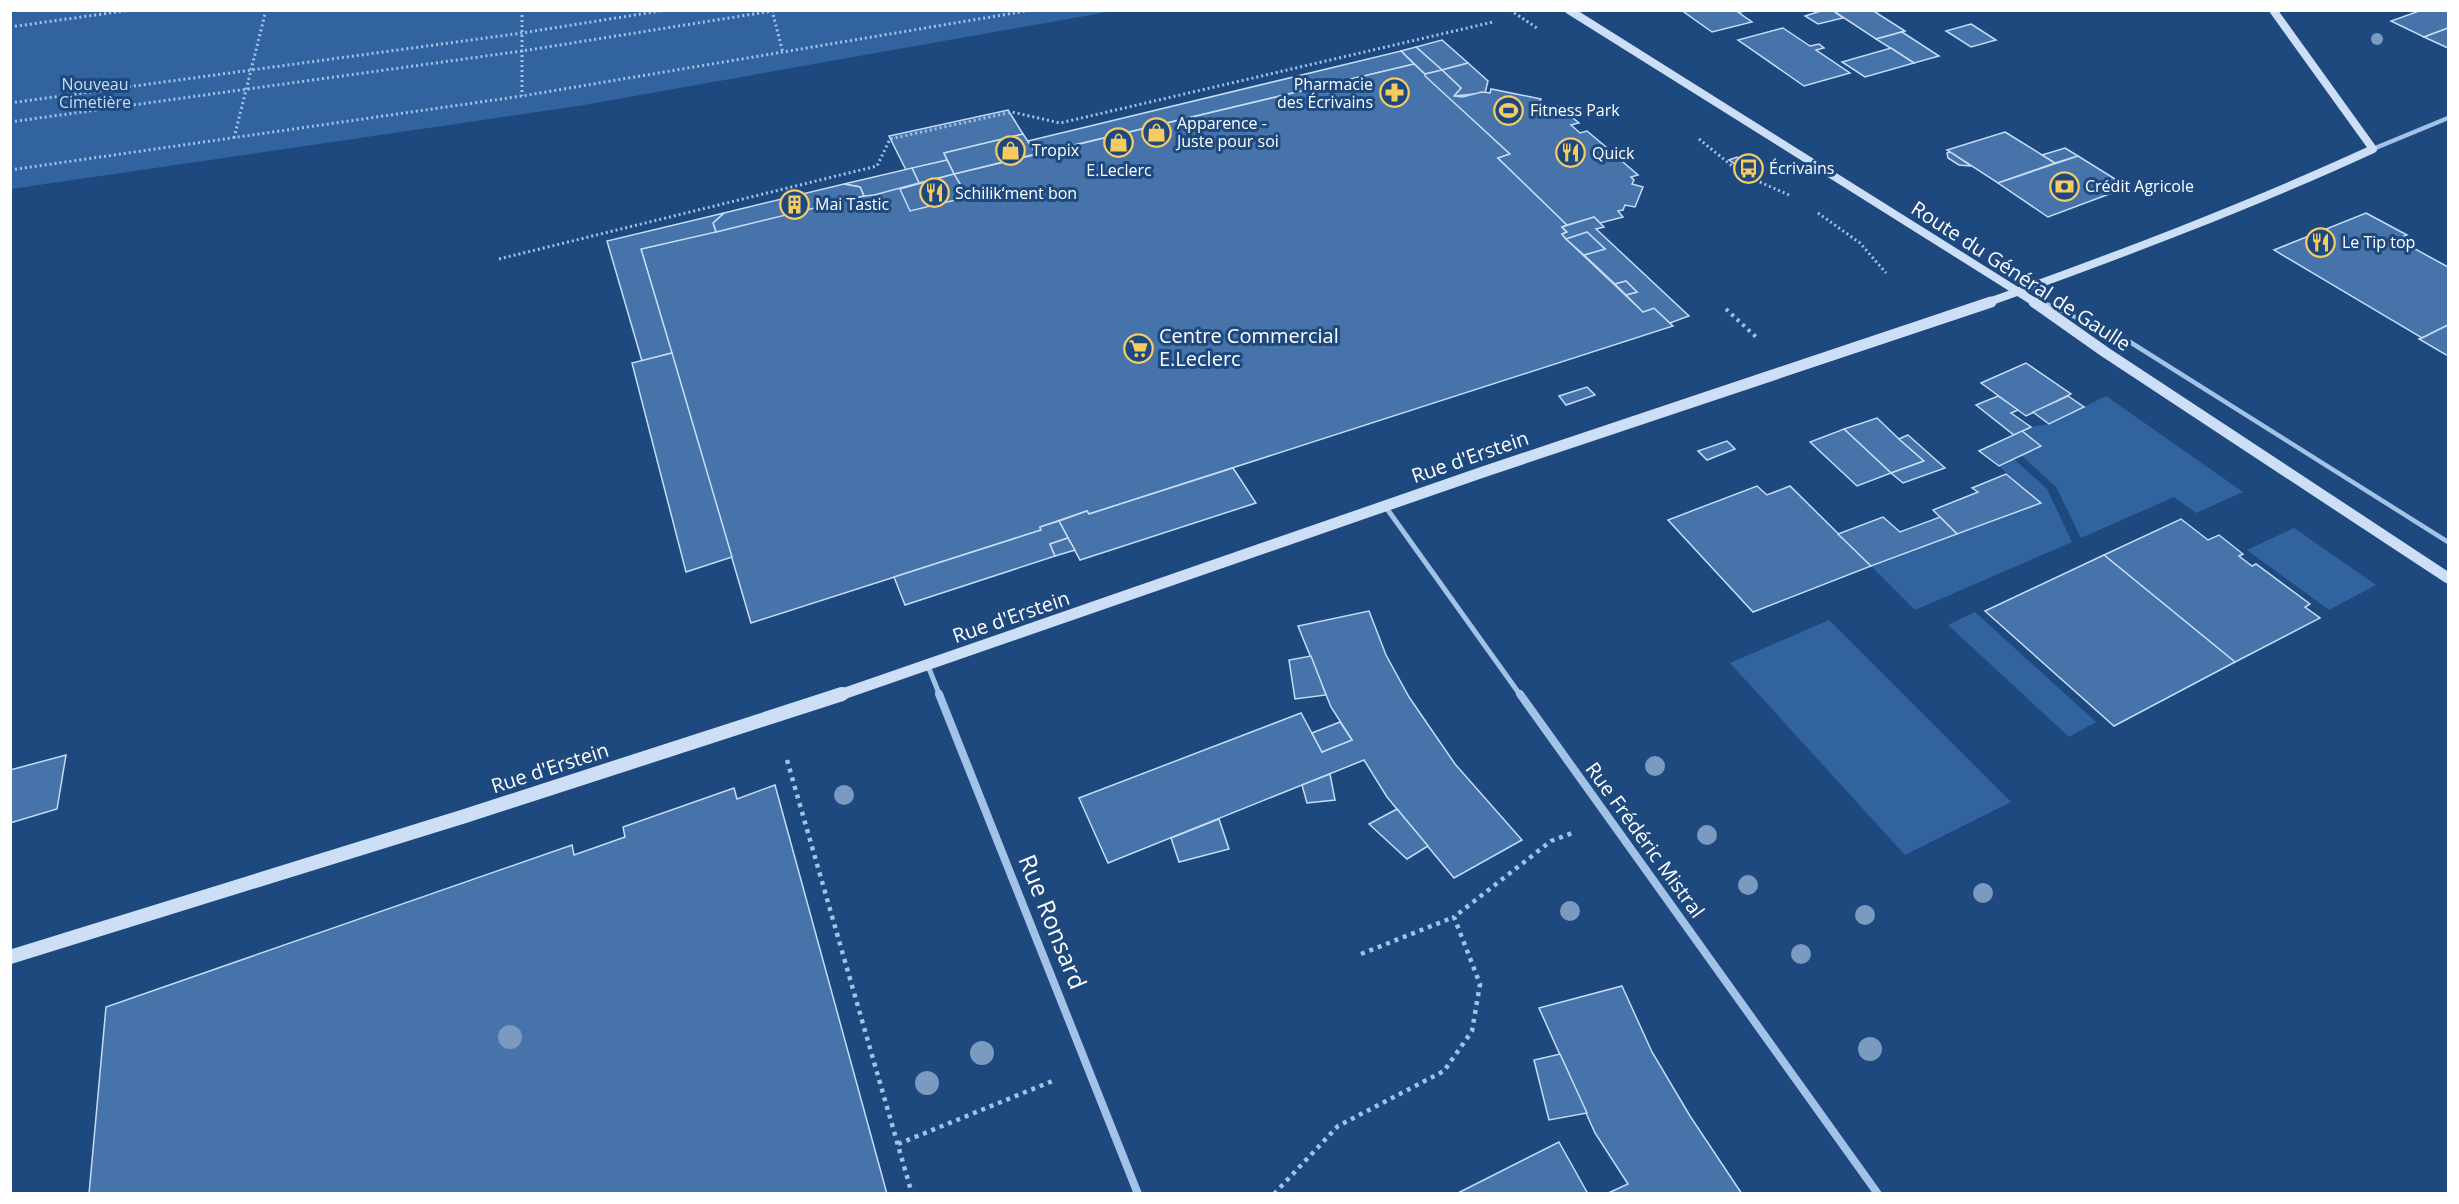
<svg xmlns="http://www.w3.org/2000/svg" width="2459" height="1204" viewBox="0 0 2459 1204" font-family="'Open Sans',sans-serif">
	<rect width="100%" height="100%" fill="#1e497f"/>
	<!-- green -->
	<g fill="#31639e">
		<polygon points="10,11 11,10 1113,11 578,106 11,189"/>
		<polygon points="2106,396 2243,492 2196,513 2174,497 2081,538 2056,487 2021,455 2041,446 2022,431 2031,427 2049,424"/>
		<polygon points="2014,459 2047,489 2072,542 1915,610 1871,566 2040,503 1999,466"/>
		<polygon points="2294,528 2376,585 2329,610 2247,550"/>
		<polygon points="1975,612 2096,722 2069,737 1948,625"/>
		<polygon points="1829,620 2011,802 1905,855 1730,663"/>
	</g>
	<!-- building -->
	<g fill="#4673a9" stroke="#c6dcf6" stroke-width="1.5">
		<polygon points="1688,10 1739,10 1741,12 1738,12 1752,22 1712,32 1684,12"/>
		<polygon points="1824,10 1832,10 1843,18 1818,24 1805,16"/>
		<polygon points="1832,10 1872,10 1905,31 1876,39"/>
		<polygon points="2422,10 2448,10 2448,28 2424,37 2391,21"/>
		<polygon points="1971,24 1996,40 1971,47 1946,31"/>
		<polygon points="1783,28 1810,46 1819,44 1824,48 1816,50 1850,73 1804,86 1738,40"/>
		<polygon points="2448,28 2448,48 2424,37"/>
		<polygon points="1902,32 1939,56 1914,63 1876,39"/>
		<polygon points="1442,40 1468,63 1442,70 1416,47"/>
		<polygon points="1416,47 1442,70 1425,74 1401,51"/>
		<polygon points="1891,48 1914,63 1865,77 1842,62"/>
		<polygon points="1401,51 1414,64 1036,154 1028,141"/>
		<polygon points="1468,63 1488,81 1485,93 1454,96 1461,88 1442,70"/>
		<polygon points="1414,64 1510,154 1498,158 1567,225 1562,227 1567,232 1562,234 1566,239 1643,312 1654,308 1673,326 1089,514 1087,511 1040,527 1041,530 751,623 641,249"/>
		<polygon points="1442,70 1461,88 1454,96 1462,97 1482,92 1490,93 1491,89 1541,99 1539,103 1551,108 1558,106 1579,123 1571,125 1580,133 1587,131 1607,148 1599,150 1608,158 1616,156 1638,175 1631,177 1634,180 1632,184 1643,187 1635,207 1625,205 1623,210 1618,211 1623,217 1600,223 1594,217 1567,225 1498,158 1510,154 1425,76 1425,74"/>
		<polygon points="1008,110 1023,134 944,153 947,160 906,170 889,136"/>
		<polygon points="2005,132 2055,163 1998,183 1947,150"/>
		<polygon points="1023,134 1036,154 954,174 944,153"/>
		<polygon points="2065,148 2078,156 2055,163 2042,155"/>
		<polygon points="1950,152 1971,166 1959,165 1948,158 1947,153"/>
		<polygon points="2078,156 2128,187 2048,217 1998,183"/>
		<polygon points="1737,157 1757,171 1749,174 1729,160"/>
		<polygon points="947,160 954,174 919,183 912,168"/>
		<polygon points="912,168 919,183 874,195 864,196 860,187 844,184"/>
		<polygon points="954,174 968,197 910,211 900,189"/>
		<polygon points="844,184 860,187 864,196 716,232 713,223 724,213"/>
		<polygon points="724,213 713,223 716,232 641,249 672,353 642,361 607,241"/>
		<polygon points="2366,213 2407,235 2397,239 2448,267 2448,325 2422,338 2274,250"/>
		<polygon points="1594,217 1604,227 1596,229 1689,316 1670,323 1654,308 1643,312 1626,295 1637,292 1626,281 1615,284 1584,255 1605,249 1587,232 1566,239 1562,234 1567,232 1562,227"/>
		<polygon points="1587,232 1605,249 1584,255 1566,239"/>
		<polygon points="1626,281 1637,292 1626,295 1615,284"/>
		<polygon points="2448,325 2448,356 2419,339 2422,338"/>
		<polygon points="672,353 732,557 686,572 632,363"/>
		<polygon points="2026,363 2071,394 2026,416 1981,383"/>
		<polygon points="1587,387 1595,395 1566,405 1559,396"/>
		<polygon points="1998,396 2018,410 2011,413 2031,427 2014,435 1976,405"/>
		<polygon points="2068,396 2084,407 2049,424 2033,412"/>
		<polygon points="1877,418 1899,439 1924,461 1891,473 1844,429"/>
		<polygon points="1844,429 1891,473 1857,486 1810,442"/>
		<polygon points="2022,431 2041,446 1999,466 1979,451"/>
		<polygon points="1908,435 1945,468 1903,483 1891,473 1924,461 1899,439"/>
		<polygon points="1727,441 1735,449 1707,460 1698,451"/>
		<polygon points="1233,468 1256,503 1080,560 1059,521 1087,511 1089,514"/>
		<polygon points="2006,474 2041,503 1957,534 1933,510 1978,492 1972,488"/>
		<polygon points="1757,486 1767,495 1790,486 1871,566 1753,612 1668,520"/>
		<polygon points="1883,517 1900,532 1940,517 1957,534 1871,566 1838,534"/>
		<polygon points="2181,519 2208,540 2219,535 2243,554 2239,556 2252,566 2256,564 2310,604 2305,607 2320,618 2235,662 2104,555"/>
		<polygon points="1059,521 1068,538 1050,544 1055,556 905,605 894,577 1041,530 1040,527"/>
		<polygon points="1068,538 1075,550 1055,556 1050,544"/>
		<polygon points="2104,555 2235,662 2114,726 1985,611"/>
		<polygon points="1369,611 1386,655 1409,697 1455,764 1522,840 1454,878 1387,797 1364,760 1108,863 1079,798 1301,713 1322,752 1352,740 1331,707 1298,626"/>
		<polygon points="1311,656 1326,695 1295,699 1289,660"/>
		<polygon points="1340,722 1352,740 1322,752 1312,733"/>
		<polygon points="66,755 57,809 10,823 10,770"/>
		<polygon points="1330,774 1335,800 1307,803 1302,785"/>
		<polygon points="775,785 887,1194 89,1194 106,1007 572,845 574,855 625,837 623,827 734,788 737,799"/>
		<polygon points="1397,809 1428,846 1407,859 1369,824"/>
		<polygon points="1219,819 1229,849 1179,862 1171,838"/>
		<polygon points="1622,986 1652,1052 1690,1116 1742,1194 1606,1194 1628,1184 1595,1133 1539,1008"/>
		<polygon points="1560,1054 1587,1113 1549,1120 1534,1060"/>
		<polygon points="1559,1142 1588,1194 1456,1194"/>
	</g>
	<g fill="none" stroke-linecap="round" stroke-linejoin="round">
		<!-- path-far2 -->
		<g stroke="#a2c2e8" stroke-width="3" stroke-dasharray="2 3" stroke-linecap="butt">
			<polyline points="522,10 522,96"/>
			<polyline points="772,10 783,53"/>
			<polyline points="1510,10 1537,28"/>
			<polyline points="10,27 131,10"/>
			<polyline points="10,103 522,33 666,10"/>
			<polyline points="10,122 522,51 779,10"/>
			<polyline points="234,138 266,10"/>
			<polyline points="1699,139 1742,174 1789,195"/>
			<polyline points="10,170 522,96 1032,10"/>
			<polyline points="1818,213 1860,243 1886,273"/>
			<polyline points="499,259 877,166 890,139 1012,112 1060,123 1493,22"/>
		</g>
		<!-- path-far1 -->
		<polyline stroke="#a2c2e8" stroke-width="4" stroke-dasharray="3 4.5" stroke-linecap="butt" points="1726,309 1756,337"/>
		<!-- path -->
		<g stroke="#a2c2e8" stroke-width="4.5" stroke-dasharray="4 5" stroke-linecap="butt">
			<polyline points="787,760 912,1194"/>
			<polyline points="1361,954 1454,917"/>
			<polyline points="898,1144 1055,1080"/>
			<polyline points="1274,1194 1338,1126 1444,1071 1472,1031 1480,984 1454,917 1551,841 1575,832"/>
		</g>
		<!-- lane-far1 -->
		<polyline stroke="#a2c2e8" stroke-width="3" points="2041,301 2046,303"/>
		<!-- lane -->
		<polyline stroke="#a2c2e8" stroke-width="4.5" points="2042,302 2130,342 2448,542"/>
		<!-- street-far2 -->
		<polyline stroke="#a2c2e8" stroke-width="4.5" points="2373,149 2448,118"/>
		<!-- street-far1 -->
		<g stroke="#a2c2e8" stroke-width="5">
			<polyline points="1385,506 1521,696"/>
			<polyline points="928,666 940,696"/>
		</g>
		<!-- street -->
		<g stroke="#a2c2e8" stroke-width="8">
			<polyline points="939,694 1138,1194"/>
			<polyline points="1520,694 1878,1194"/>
		</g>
		<!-- secondary-far2 -->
		<g stroke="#cddff7" stroke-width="8">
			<polyline points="1569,10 2036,303"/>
			<path d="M1986,303C2117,256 2247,207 2373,149L2273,10"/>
		</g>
		<!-- secondary-far1 -->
		<g stroke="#cddff7" stroke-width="11">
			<polyline points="2034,302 2105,352 2448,578"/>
			<polyline points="837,696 1483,472 1991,302"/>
		</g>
		<!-- secondary -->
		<polyline stroke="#cddff7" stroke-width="14" points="10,957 465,816 842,694"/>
	</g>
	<!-- trees -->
	<g fill="#7a9ac0">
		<circle cx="2377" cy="39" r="6"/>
		<circle cx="1655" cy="766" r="10"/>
		<circle cx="844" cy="795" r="10"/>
		<circle cx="1707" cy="835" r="10"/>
		<circle cx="1748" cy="885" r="10"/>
		<circle cx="1983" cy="893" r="10"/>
		<circle cx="1570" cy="911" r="10"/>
		<circle cx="1865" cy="915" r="10"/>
		<circle cx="1801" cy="954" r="10"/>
		<circle cx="510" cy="1037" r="12"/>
		<circle cx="1870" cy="1049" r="12"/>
		<circle cx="982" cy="1053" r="12"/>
		<circle cx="927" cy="1083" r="12"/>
	</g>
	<!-- icons -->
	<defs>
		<symbol id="pharmacy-ring" viewBox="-11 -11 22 22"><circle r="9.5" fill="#1e497f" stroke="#f8cb61" stroke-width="1.5"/><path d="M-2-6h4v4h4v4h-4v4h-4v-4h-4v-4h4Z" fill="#f8cb61"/></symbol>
		<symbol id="stadium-ring" viewBox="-11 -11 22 22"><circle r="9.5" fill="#1e497f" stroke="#f8cb61" stroke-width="1.5"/><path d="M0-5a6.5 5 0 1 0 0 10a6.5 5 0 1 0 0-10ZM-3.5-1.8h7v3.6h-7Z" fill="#f8cb61"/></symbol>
		<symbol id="shop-ring" viewBox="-11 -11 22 22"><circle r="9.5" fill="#1e497f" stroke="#f8cb61" stroke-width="1.5"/><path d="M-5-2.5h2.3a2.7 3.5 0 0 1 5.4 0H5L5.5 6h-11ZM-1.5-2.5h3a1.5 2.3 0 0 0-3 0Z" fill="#f8cb61"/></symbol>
		<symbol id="restaurant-ring" viewBox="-11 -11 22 22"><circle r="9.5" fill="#1e497f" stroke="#f8cb61" stroke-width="1.5"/><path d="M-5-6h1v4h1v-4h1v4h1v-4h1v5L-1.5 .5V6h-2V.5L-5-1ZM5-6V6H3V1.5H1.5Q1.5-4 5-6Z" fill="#f8cb61"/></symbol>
		<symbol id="bus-ring" viewBox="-11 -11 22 22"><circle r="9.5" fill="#1e497f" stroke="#f8cb61" stroke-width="1.5"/><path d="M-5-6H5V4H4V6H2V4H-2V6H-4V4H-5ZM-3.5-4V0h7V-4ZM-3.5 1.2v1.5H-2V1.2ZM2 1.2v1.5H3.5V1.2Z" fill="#f8cb61"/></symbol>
		<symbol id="bank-ring" viewBox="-11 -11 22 22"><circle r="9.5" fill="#1e497f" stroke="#f8cb61" stroke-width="1.5"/><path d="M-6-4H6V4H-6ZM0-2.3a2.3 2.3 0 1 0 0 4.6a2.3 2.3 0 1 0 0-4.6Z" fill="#f8cb61"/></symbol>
		<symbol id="building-ring" viewBox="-11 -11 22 22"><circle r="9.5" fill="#1e497f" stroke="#f8cb61" stroke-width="1.5"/><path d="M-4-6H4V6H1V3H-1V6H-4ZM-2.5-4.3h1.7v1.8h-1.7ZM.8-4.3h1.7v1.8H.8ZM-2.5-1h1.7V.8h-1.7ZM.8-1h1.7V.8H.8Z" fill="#f8cb61"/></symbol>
		<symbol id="supermarket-ring" viewBox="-11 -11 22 22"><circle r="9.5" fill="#1e497f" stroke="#f8cb61" stroke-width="1.5"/><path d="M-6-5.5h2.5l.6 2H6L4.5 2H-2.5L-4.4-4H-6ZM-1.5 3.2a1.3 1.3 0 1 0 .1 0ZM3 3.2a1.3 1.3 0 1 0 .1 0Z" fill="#f8cb61"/></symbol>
	</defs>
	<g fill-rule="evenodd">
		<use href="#pharmacy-ring" x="1378" y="76" width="33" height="33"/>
		<use href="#stadium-ring" x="1492" y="94" width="33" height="33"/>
		<use href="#shop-ring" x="1140" y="116" width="33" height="33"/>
		<use href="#shop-ring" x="1102" y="126" width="33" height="33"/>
		<use href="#shop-ring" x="994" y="134" width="33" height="33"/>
		<use href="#restaurant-ring" x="1554" y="136" width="33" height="33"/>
		<use href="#bus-ring" x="1732" y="152" width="33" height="33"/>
		<use href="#bank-ring" x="2048" y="170" width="33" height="33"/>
		<use href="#restaurant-ring" x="918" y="176" width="33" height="33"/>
		<use href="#building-ring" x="778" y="188" width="33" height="33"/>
		<use href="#restaurant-ring" x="2304" y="226" width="33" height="33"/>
		<use href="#supermarket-ring" x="1122" y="332" width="33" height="33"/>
	</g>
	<g text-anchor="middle" stroke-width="6" stroke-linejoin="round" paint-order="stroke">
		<!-- far-park labels -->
		<g font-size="16" fill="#c6dcf6" stroke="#1e497f">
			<text x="95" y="90">Nouveau<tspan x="95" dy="18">Cimetière</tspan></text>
		</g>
		<!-- far-poi labels -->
		<g font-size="16" fill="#fff" stroke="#1e497f" text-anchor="start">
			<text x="1373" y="90" text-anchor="end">Pharmacie<tspan x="1373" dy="18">des Écrivains</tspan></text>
			<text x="1530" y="116">Fitness Park</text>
			<text x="1177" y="129">Apparence -<tspan x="1177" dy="18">Juste pour soi</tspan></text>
			<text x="1032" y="156">Tropix</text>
			<text x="1592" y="159">Quick</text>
			<text x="1769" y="174">Écrivains</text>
			<text x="1119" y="176" text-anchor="middle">E.Leclerc</text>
			<text x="2085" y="192">Crédit Agricole</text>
			<text x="955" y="199">Schilik‘ment bon</text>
			<text x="815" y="210">Mai Tastic</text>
			<text x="2342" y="248">Le Tip top</text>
		</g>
		<!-- street labels -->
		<g font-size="20" fill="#fff" stroke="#1e497f">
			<text transform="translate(2021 276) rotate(33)" y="7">Route du Général de Gaulle</text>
			<text transform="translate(1470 457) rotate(-19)" y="7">Rue d'Erstein</text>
			<text transform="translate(1011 617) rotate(-19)" y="7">Rue d'Erstein</text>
			<text transform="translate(550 768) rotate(-18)" y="7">Rue d'Erstein</text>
			<text transform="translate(1645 840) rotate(54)" y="7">Rue Frédéric Mistral</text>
		</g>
		<!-- poi labels -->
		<g font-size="20" fill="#fff" stroke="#1e497f" text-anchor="start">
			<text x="1159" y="343">Centre Commercial<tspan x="1159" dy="23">E.Leclerc</tspan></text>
		</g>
		<!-- near-street labels -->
		<g font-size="24" fill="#fff" stroke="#1e497f">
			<text transform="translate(1052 922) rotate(68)" y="8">Rue Ronsard</text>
		</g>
	</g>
	<!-- border -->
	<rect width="2459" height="1204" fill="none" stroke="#ffffff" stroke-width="24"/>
</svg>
